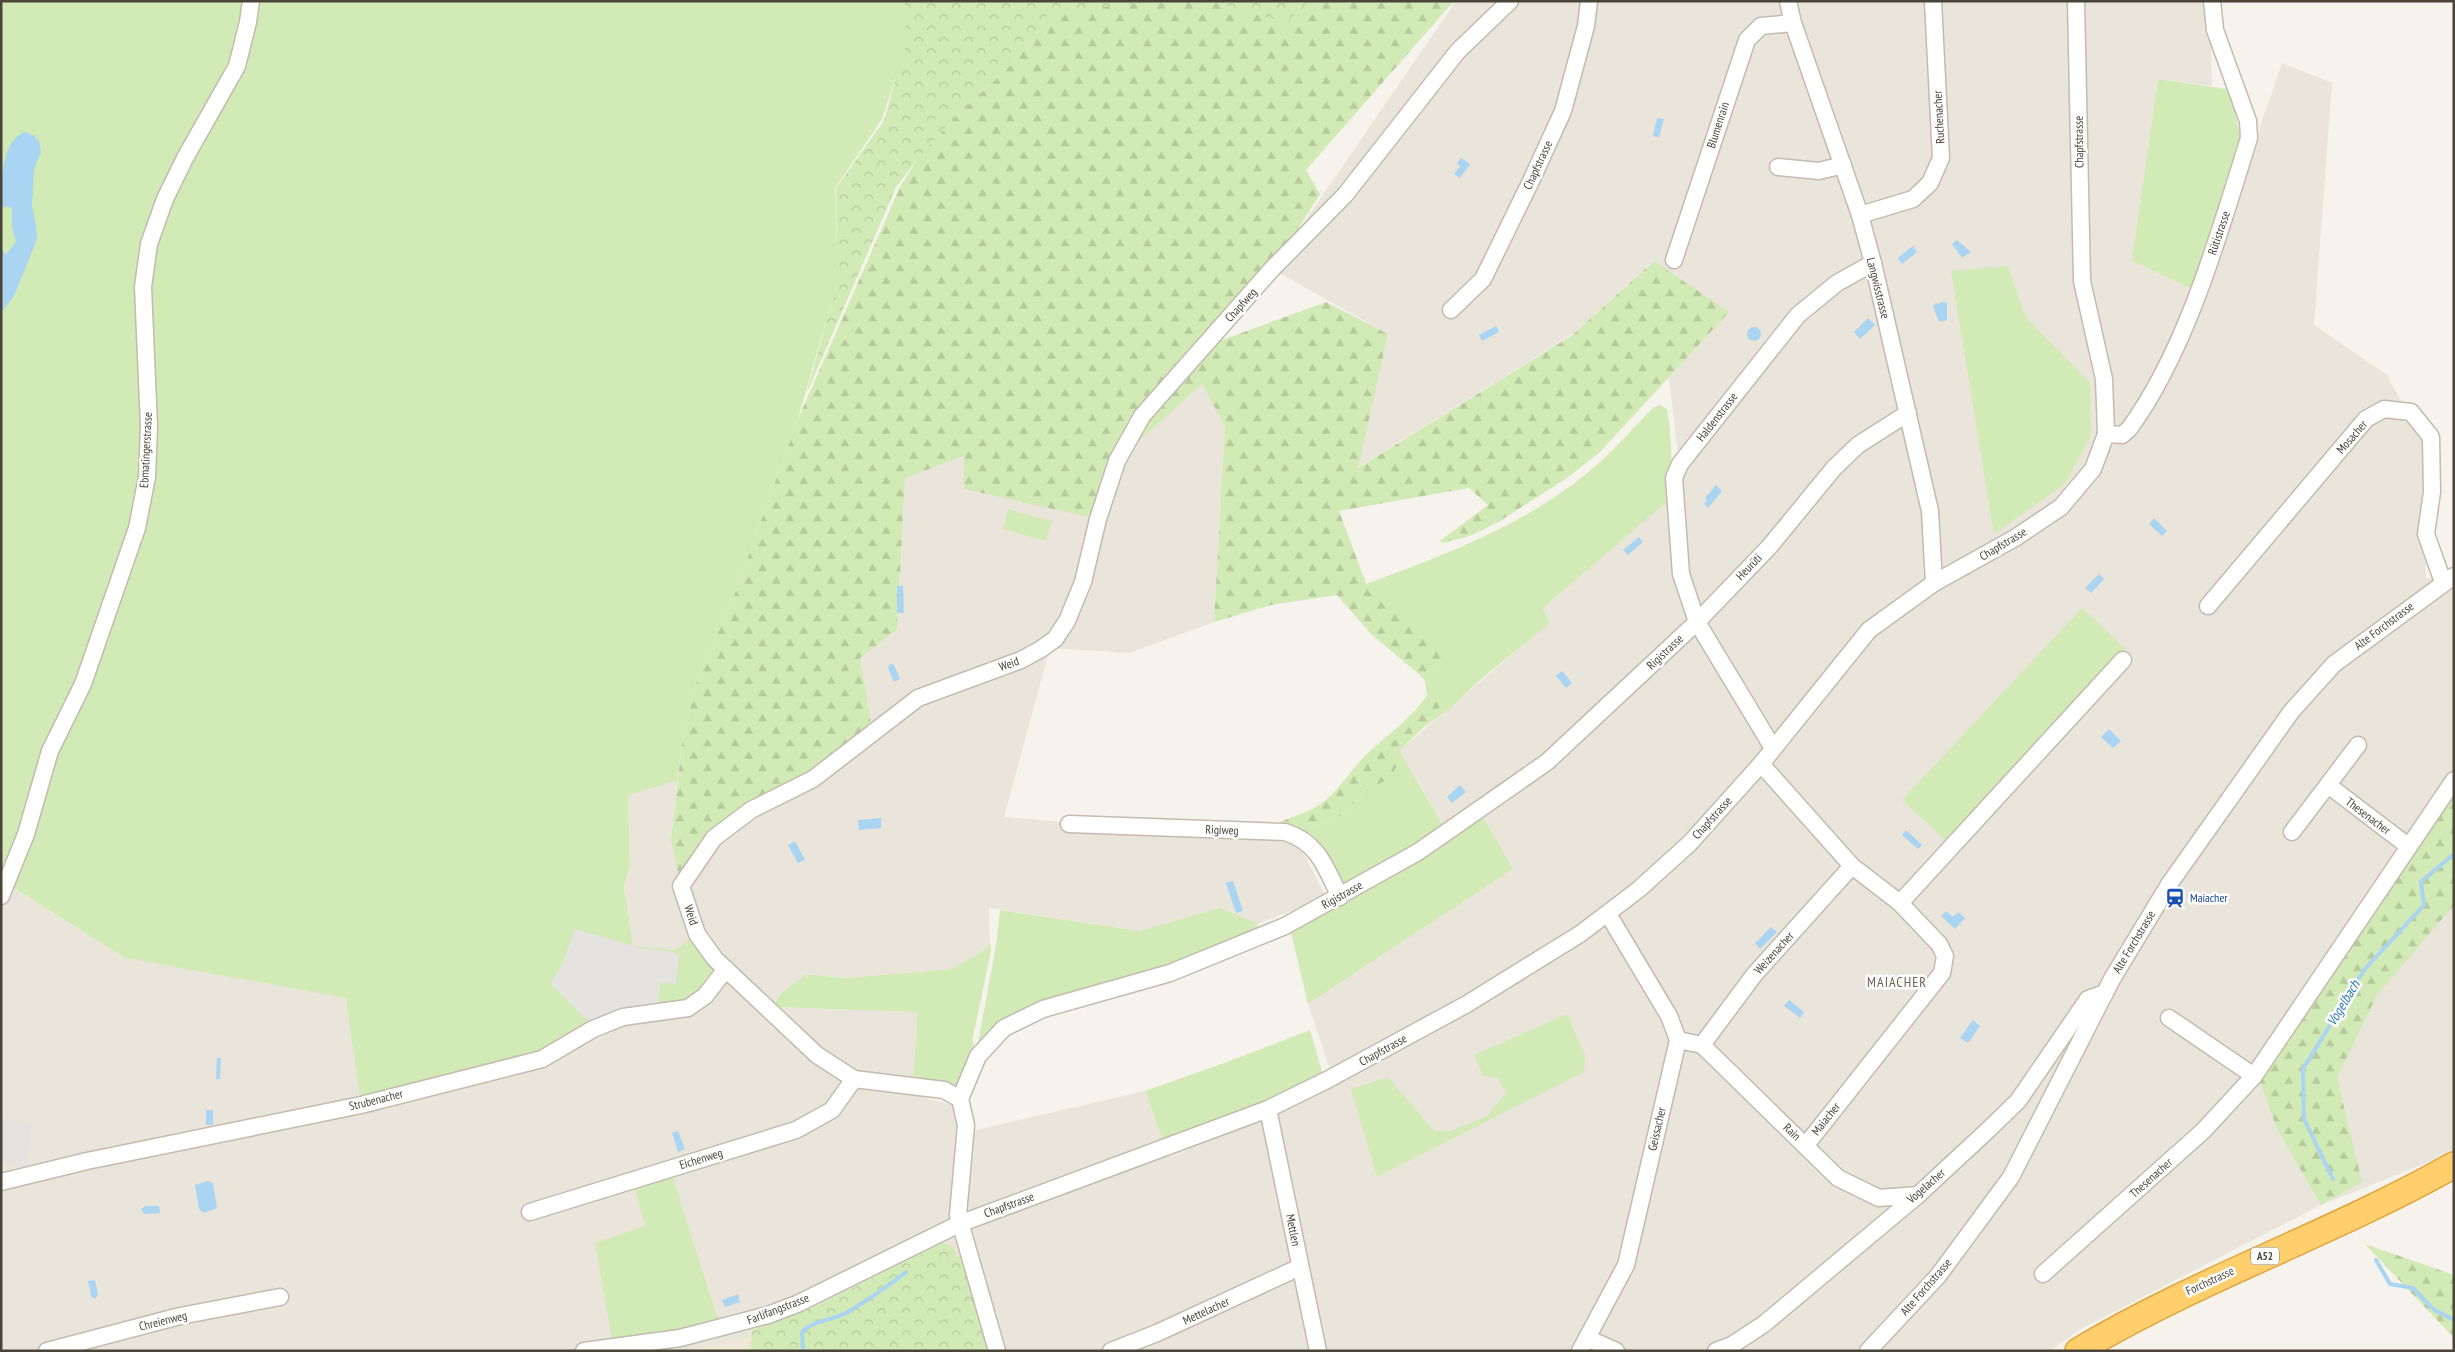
<svg xmlns="http://www.w3.org/2000/svg" width="2455" height="1352" viewBox="0 0 2455 1352" font-family="'PT Sans Narrow',sans-serif">
	<defs>
		<pattern id="forest-firs" width="22" height="20" patternUnits="userSpaceOnUse" patternTransform="scale(1.25)"><rect width="22" height="20" fill="#d2eab5"/><path d="M5 1l3.5 6h-7zM16 11l3.5 6h-7z" fill="#b6ca9c"/></pattern>
		<pattern id="park-crowns" width="20" height="18" patternUnits="userSpaceOnUse" patternTransform="scale(1.25)"><rect width="20" height="18" fill="#d2eab5"/><path d="M2 6a3 3 0 1 1 6 0M12 15a3 3 0 1 1 6 0" fill="none" stroke="#b6ca9c"/></pattern>
	</defs>
	<rect width="100%" height="100%" fill="#f6f3ec"/>
	<!-- residential -->
	<polygon fill="#eae5da" points="1456,1 2210,1 2212,86 2158,79 2132,261 2203,294 2282,63 2332,83 2314,325 2387,375 2423,441 2426,578 2454,580 2454,1152 2321,1205 2081,1329 2050,1351 1,1351 1,897 6,884 125,958 347,998 361,1105 675,950 633,947 624,885 630,865 628,794 677,781 671,840 714,838 873,734 860,658 897,630 905,478 964,456 1117,461 1202,383 1225,426 1214,622 1129,653 1050,648 1004,817 1298,843 1326,897 1258,924 1220,909 1140,931 989,908 990,943 986,949 952,969 845,978 806,974 774,1007 919,1012 912,1094 952,1105 958,1134 1145,1091 1170,1157 1319,1095 1330,1070 1308,1004 1513,869 1475,804 1445,827 1399,751 1550,622 1543,608 1682,488 1669,377 1728,312 1653,261 1573,334 1357,468 1388,334 1272,269"/>
	<!-- education -->
	<polygon fill="#efe8d6" points="752,1336 751,1351 687,1351"/>
	<!-- green -->
	<g fill="#d2eab5" fill-rule="evenodd">
		<path d="M1,1H1055L917,159L896,187L807,392L836,287L798,419L734,596L696,683L682,743L677,781L628,795L630,865L624,886L633,946L675,950L697,934L726,969L705,996L623,1017L542,1059L361,1105L346,998L125,958L7,884L1,896ZM897,73L884,121L836,188L838,271L835,188L882,119Z"/>
		<polygon points="2158,79 2227,89 2233,102 2240,137 2192,289 2132,261"/>
		<polygon points="2008,266 2025,316 2090,383 2091,435 2065,484 1994,534 1951,271"/>
		<path d="M1659,405L1667,409C1672,439 1672,468 1670,499L1543,608L1550,623L1480,680L1449,709L1423,728L1441,705L1427,695L1425,681L1420,675L1445,662L1369,591L1366,584C1448,554 1533,522 1599,463C1618,446 1635,426 1653,408Z"/>
		<polygon points="1008,509 1052,521 1046,541 1003,529"/>
		<polygon points="2082,608 2126,649 1946,841 1902,800"/>
		<polygon points="1401,754 1446,830 1355,886 1342,885 1306,836 1314,827 1344,814 1362,793 1391,777"/>
		<path d="M1483,817L1513,869L1308,1004L1290,929C1358,897 1420,859 1483,817Z"/>
		<polygon points="1220,908 1258,924 1255,934 1186,960 1123,979 981,1048 978,1043 996,946 1000,910 1140,931"/>
		<polygon points="990,943 991,951 973,1037 974,1050 957,1088 913,1080 918,1012 773,1007 781,994 806,974 845,978 952,969 986,949"/>
		<polygon points="1567,1014 1585,1055 1584,1072 1377,1177 1351,1089 1388,1077 1434,1131 1450,1131 1487,1116 1506,1093 1498,1078 1483,1076 1474,1055"/>
		<polygon points="1310,1030 1323,1075 1274,1100 1164,1142 1145,1091 1227,1062"/>
		<polygon points="672,1175 719,1323 612,1340 595,1243 645,1226 635,1188"/>
	</g>
	<!-- forest -->
	<g fill="url(#forest-firs)">
		<polygon points="1055,1 1454,1 1306,170 1320,194 1296,232 1195,350 1326,302 1388,334 1358,468 1571,336 1654,261 1729,312 1600,452 1567,478 1500,521 1470,536 1443,543 1440,541 1488,505 1469,488 1339,511 1369,591 1446,648 1445,662 1420,675 1371,634 1337,595 1271,605 1214,622 1225,426 1202,384 1117,461 1098,519 964,489 964,456 905,478 897,630 860,658 873,734 751,810 681,886 671,840 682,743 696,683 734,596 798,419 900,187 917,159 956,116 1013,63 1030,42"/>
		<path d="M1427,695L1441,705L1423,728L1399,751L1401,754L1392,777L1362,793L1344,814L1314,827L1306,836L1277,824C1292,816 1308,813 1322,803C1338,791 1348,775 1361,760C1382,738 1410,721 1427,695Z"/>
		<polygon points="2454,795 2454,905 2377,995 2337,1078 2362,1182 2321,1205 2277,1129 2260,1082 2414,848"/>
		<polygon points="2365,1244 2454,1275 2454,1338"/>
	</g>
	<!-- park -->
	<g fill="url(#park-crowns)">
		<polygon points="905,1 1164,1 1049,12 1030,42 1013,63 956,116 917,159 896,187 807,392 838,282 836,188 884,121 905,48"/>
		<polygon points="1211,1 1309,1 1286,23"/>
		<polygon points="942,1243 952,1246 958,1257 962,1256 990,1351 751,1351 752,1330 819,1305"/>
	</g>
	<!-- parking -->
	<g fill="#e5e3e0">
		<polygon points="575,929 640,948 674,952 679,956 676,984 660,983 658,1003 620,1009 589,1022 551,984 563,962"/>
		<polygon points="1,1118 32,1122 26,1169 1,1162"/>
	</g>
	<!-- water -->
	<g fill="#a9d4f2">
		<polygon points="1657,118 1664,119 1659,137 1653,136"/>
		<path d="M25,132L33,135L39,141L41,152L34,169L32,206L36,225L37,239L14,296L1,313V228V248L6,255L16,241L12,227V208L6,206L1,210C1,188 0,140 25,132Z"/>
		<polygon points="1461,158 1470,164 1460,178 1454,174 1460,166 1457,164"/>
		<polygon points="1957,240 1971,252 1962,258 1952,244"/>
		<polygon points="1913,246 1917,252 1902,264 1898,258"/>
		<polygon points="1942,302 1947,303 1947,320 1939,322 1933,306 1936,303 1938,304"/>
		<polygon points="1868,318 1875,325 1860,339 1854,332"/>
		<polygon points="1496,326 1499,332 1482,341 1479,335"/>
		<circle cx="1754" cy="334" r="7"/>
		<polygon points="1716,485 1722,491 1708,508 1704,504 1707,500 1705,498"/>
		<polygon points="2154,518 2167,531 2162,536 2149,524"/>
		<polygon points="1639,537 1643,542 1628,555 1623,550"/>
		<polygon points="2099,574 2104,579 2091,593 2085,588"/>
		<polygon points="897,586 903,586 904,613 897,613"/>
		<polygon points="890,664 894,665 900,679 894,682 888,668"/>
		<polygon points="1562,671 1572,683 1566,688 1556,676"/>
		<polygon points="2109,729 2121,741 2113,748 2101,737"/>
		<polygon points="1460,785 1466,792 1452,803 1447,797"/>
		<polygon points="881,818 881,828 859,830 858,820"/>
		<polygon points="1906,830 1922,845 1918,849 1902,835"/>
		<polygon points="795,841 805,860 798,863 788,845"/>
		<polygon points="1233,881 1243,911 1236,913 1226,883"/>
		<polygon points="1946,911 1953,917 1958,912 1965,918 1955,929 1941,916"/>
		<polygon points="1771,927 1777,932 1760,949 1755,943"/>
		<polygon points="1789,1000 1804,1012 1800,1018 1784,1006"/>
		<polygon points="1973,1020 1980,1026 1968,1043 1960,1038"/>
		<polygon points="217,1058 221,1058 220,1079 216,1079"/>
		<rect x="206" y="1110" width="7" height="15"/>
		<polygon points="678,1131 685,1149 678,1152 672,1133"/>
		<polygon points="208,1181 213,1183 217,1208 204,1213 199,1209 195,1185"/>
		<polygon points="145,1206 159,1206 160,1213 144,1214 141,1209"/>
		<polygon points="95,1280 98,1295 95,1299 91,1296 88,1281"/>
		<polygon points="738,1294 740,1302 725,1307 722,1300"/>
	</g>
	<g fill="none" stroke-linecap="round" stroke-linejoin="round">
		<!-- stream -->
		<g stroke="#a9d4f2" stroke-width="4">
			<polyline points="2333,1179 2304,1119 2303,1069 2364,970 2424,905 2421,882 2454,854"/>
			<polyline points="2376,1260 2390,1284 2413,1288 2433,1309 2454,1320"/>
			<path d="M803,1351L802,1332C815,1319 832,1321 848,1312C868,1300 888,1286 906,1272"/>
		</g>
		<defs>
			<g id="minor">
				<polyline points="1788,1 1793,23 1860,215 1873,263 1930,511 1934,583"/>
				<polyline points="1778,167 1819,171 1843,165"/>
				<polyline points="1860,215 1913,199 1930,183 1941,158 1933,1"/>
				<polyline points="1674,260 1747,40 1761,26 1793,23"/>
				<polyline points="1451,310 1483,279 1531,181 1563,111 1586,26 1589,1"/>
				<path d="M2106,434L2122,435L2129,429C2187,350 2220,231 2249,138L2248,121L2215,30L2212,1"/>
				<polyline points="2208,606 2366,419 2384,409 2411,412 2431,437 2432,492 2426,534 2443,582"/>
				<polyline points="1773,748 1697,622 1770,546 1834,468 1858,445 1908,413"/>
				<polyline points="1761,764 1852,866 1900,903 1939,944 1945,956 1942,973 1806,1145"/>
				<polyline points="2328,785 2408,846"/>
				<path d="M1069,824L1285,832C1318,842 1326,868 1340,897"/>
				<polyline points="2292,832 2358,745"/>
				<polyline points="1,896 26,834 50,751 83,684 137,528 147,477 149,426 143,287 149,244 165,199 185,158 237,66 248,22 251,1"/>
				<polyline points="1900,903 2123,660"/>
				<polyline points="2169,1018 2254,1076"/>
				<polyline points="1678,1040 1702,1045 1838,1178 1879,1198 1918,1195"/>
				<polyline points="1702,1045 1754,975 1852,866"/>
				<polyline points="960,1099 978,1056 1004,1028 1043,1009 1170,973 1285,926 1418,852 1547,762 1697,622 1681,574 1674,478 1680,464 1798,315 1837,283 1873,263"/>
				<polyline points="1268,1109 1318,1351"/>
				<polyline points="1,1182 87,1161 361,1105 542,1059 593,1029 623,1017 688,1008 705,996 726,969"/>
				<polyline points="530,1212 796,1130 832,1110 854,1079"/>
				<polyline points="2043,1274 2203,1131 2254,1076 2454,780"/>
				<polyline points="1587,1338 1616,1351"/>
				<polyline points="47,1351 180,1316 280,1297"/>
				<polyline points="584,1351 680,1338 768,1315 797,1304 959,1224 1268,1109 1327,1080 1467,1004 1580,934 1638,890 1690,843 1761,764 1869,630 1934,583 2015,538 2061,507 2093,469 2106,434 2104,379 2082,281 2076,1"/>
				<polyline points="997,1351 958,1215 966,1125 960,1099 944,1090 854,1079 817,1055 715,959 697,934 681,886 714,838 751,810 813,779 918,698 1021,660 1041,649 1055,639 1067,621 1083,582 1098,519 1117,461 1142,416 1272,269 1345,195 1458,51 1510,1"/>
				<polyline points="1111,1351 1157,1333 1300,1267"/>
				<polyline points="1580,1351 1626,1265 1678,1040 1669,1016 1608,914"/>
				<polyline points="1716,1351 1732,1345 1764,1324 1918,1195 1987,1131 2018,1101 2088,999 2105,993"/>
				<polyline points="1868,1351 1938,1276 2011,1177 2112,979 2170,883 2291,712 2334,664 2454,576"/>
			</g>
			<path id="highway" d="M2078,1351C2198,1279 2332,1234 2454,1165"/>
		</defs>
		<!-- minor casing -->
		<use href="#minor" stroke="#c2bbae" stroke-width="19"/>
		<!-- highway casing -->
		<use href="#highway" stroke="#e0a43c" stroke-width="28"/>
		<!-- minor -->
		<use href="#minor" stroke="#fff" stroke-width="16"/>
		<!-- highway -->
		<use href="#highway" stroke="#ffcf6e" stroke-width="25"/>
	</g>
	<!-- icons -->
	<defs>
		<symbol id="station-bare" viewBox="-9 -9 18 18"><path d="M-3-6H3Q5-6 5-4V2Q5 4 3 4L4.5 6H3L1.5 4h-3L-3 6H-4.5L-3 4Q-5 4-5 2V-4Q-5-6-3-6ZM-3.5-4v3h7v-3ZM-3.5 1v1.5H-2V1ZM2 1v1.5H3.5V1Z" fill="#1a4fb4" stroke="#fff" stroke-width="2.5" paint-order="stroke"/></symbol>
	</defs>
	<g fill-rule="evenodd">
		<use href="#station-bare" x="2161" y="884" width="28" height="28"/>
	</g>
	<g text-anchor="middle" stroke-width="5" stroke-linejoin="round" paint-order="stroke">
		<!-- shield labels -->
		<rect fill="#fff" stroke="#817c74" stroke-width="1" x="2251" y="1247.5" width="28" height="17" rx="4"/>
		<g font-size="11" font-weight="bold" fill="#4b4439">
			<text x="2265" y="1260">A52</text>
		</g>
		<!-- street labels -->
		<g font-size="12" fill="#4b4439" stroke="#fff">
			<text transform="translate(1939 117) rotate(-93)" y="4">Ruchenacher</text>
			<text transform="translate(1718 125) rotate(-72)" y="4">Blumenrain</text>
			<text transform="translate(2079 142) rotate(-91)" y="4">Chapfstrasse</text>
			<text transform="translate(1538 165) rotate(-65)" y="4">Chapfstrasse</text>
			<text transform="translate(2219 233) rotate(-71)" y="4">Rütistrasse</text>
			<text transform="translate(1878 288) rotate(76)" y="4">Langwisstrasse</text>
			<text transform="translate(1241 305) rotate(-48)" y="4">Chapfweg</text>
			<text transform="translate(1717 417) rotate(-52)" y="4">Haldenstrasse</text>
			<text transform="translate(2352 437) rotate(-49)" y="4">Mosacher</text>
			<text transform="translate(146 450) rotate(-87)" y="4">Ebmatingerstrasse</text>
			<text transform="translate(2003 544) rotate(-31)" y="4">Chapfstrasse</text>
			<text transform="translate(1749 567) rotate(-46)" y="4">Heurüti</text>
			<text transform="translate(2384 626) rotate(-37)" y="4">Alte Forchstrasse</text>
			<text transform="translate(1665 652) rotate(-43)" y="4">Rigistrasse</text>
			<text transform="translate(1009 664) rotate(-20)" y="4">Weid</text>
			<text transform="translate(2368 816) rotate(37)" y="4">Thesenacher</text>
			<text transform="translate(1712 818) rotate(-48)" y="4">Chapfstrasse</text>
			<text transform="translate(1222 830) rotate(2)" y="4">Rigiweg</text>
			<text transform="translate(1342 895) rotate(-29)" y="4">Rigistrasse</text>
			<text transform="translate(691 915) rotate(72)" y="4">Weid</text>
			<text transform="translate(2134 942) rotate(-59)" y="4">Alte Forchstrasse</text>
			<text transform="translate(1774 953) rotate(-48)" y="4">Weizenacher</text>
			<text transform="translate(1383 1050) rotate(-29)" y="4">Chapfstrasse</text>
			<text transform="translate(376 1100) rotate(-14)" y="4">Strubenacher</text>
			<text transform="translate(1826 1119) rotate(-52)" y="4">Maiacher</text>
			<text transform="translate(1657 1129) rotate(-77)" y="4">Geissacher</text>
			<text transform="translate(1792 1132) rotate(44)" y="4">Rain</text>
			<text transform="translate(701 1159) rotate(-17)" y="4">Eichenweg</text>
			<text transform="translate(2151 1178) rotate(-42)" y="4">Thesenacher</text>
			<text transform="translate(1926 1186) rotate(-41)" y="4">Vogelacher</text>
			<text transform="translate(1009 1205) rotate(-20)" y="4">Chapfstrasse</text>
			<text transform="translate(1293 1230) rotate(79)" y="4">Mettlen</text>
			<text transform="translate(2210 1281) rotate(-25)" y="4">Forchstrasse</text>
			<text transform="translate(1926 1287) rotate(-49)" y="4">Alte Forchstrasse</text>
			<text transform="translate(778 1309) rotate(-21)" y="4">Farlifangstrasse</text>
			<text transform="translate(1206 1311) rotate(-25)" y="4">Mettelacher</text>
			<text transform="translate(163 1321) rotate(-14)" y="4">Chreienweg</text>
		</g>
		<!-- transit labels -->
		<g font-size="12" fill="#164399" stroke="#fff" text-anchor="start">
			<text x="2190" y="902">Maiacher</text>
		</g>
		<!-- neighbourhood labels -->
		<g font-size="14" letter-spacing="1" fill="#6e6250" stroke="#fff">
			<text x="1897" y="987">MAIACHER</text>
		</g>
		<!-- water labels -->
		<g font-size="14" font-style="italic" fill="#2e7ab2" stroke="#fff">
			<text transform="translate(2343 1003) rotate(-59)" y="5">Vogelbach</text>
		</g>
	</g>
	<!-- border -->
	<rect width="2455" height="1352" fill="none" stroke="#4b4439" stroke-width="5"/>
</svg>
